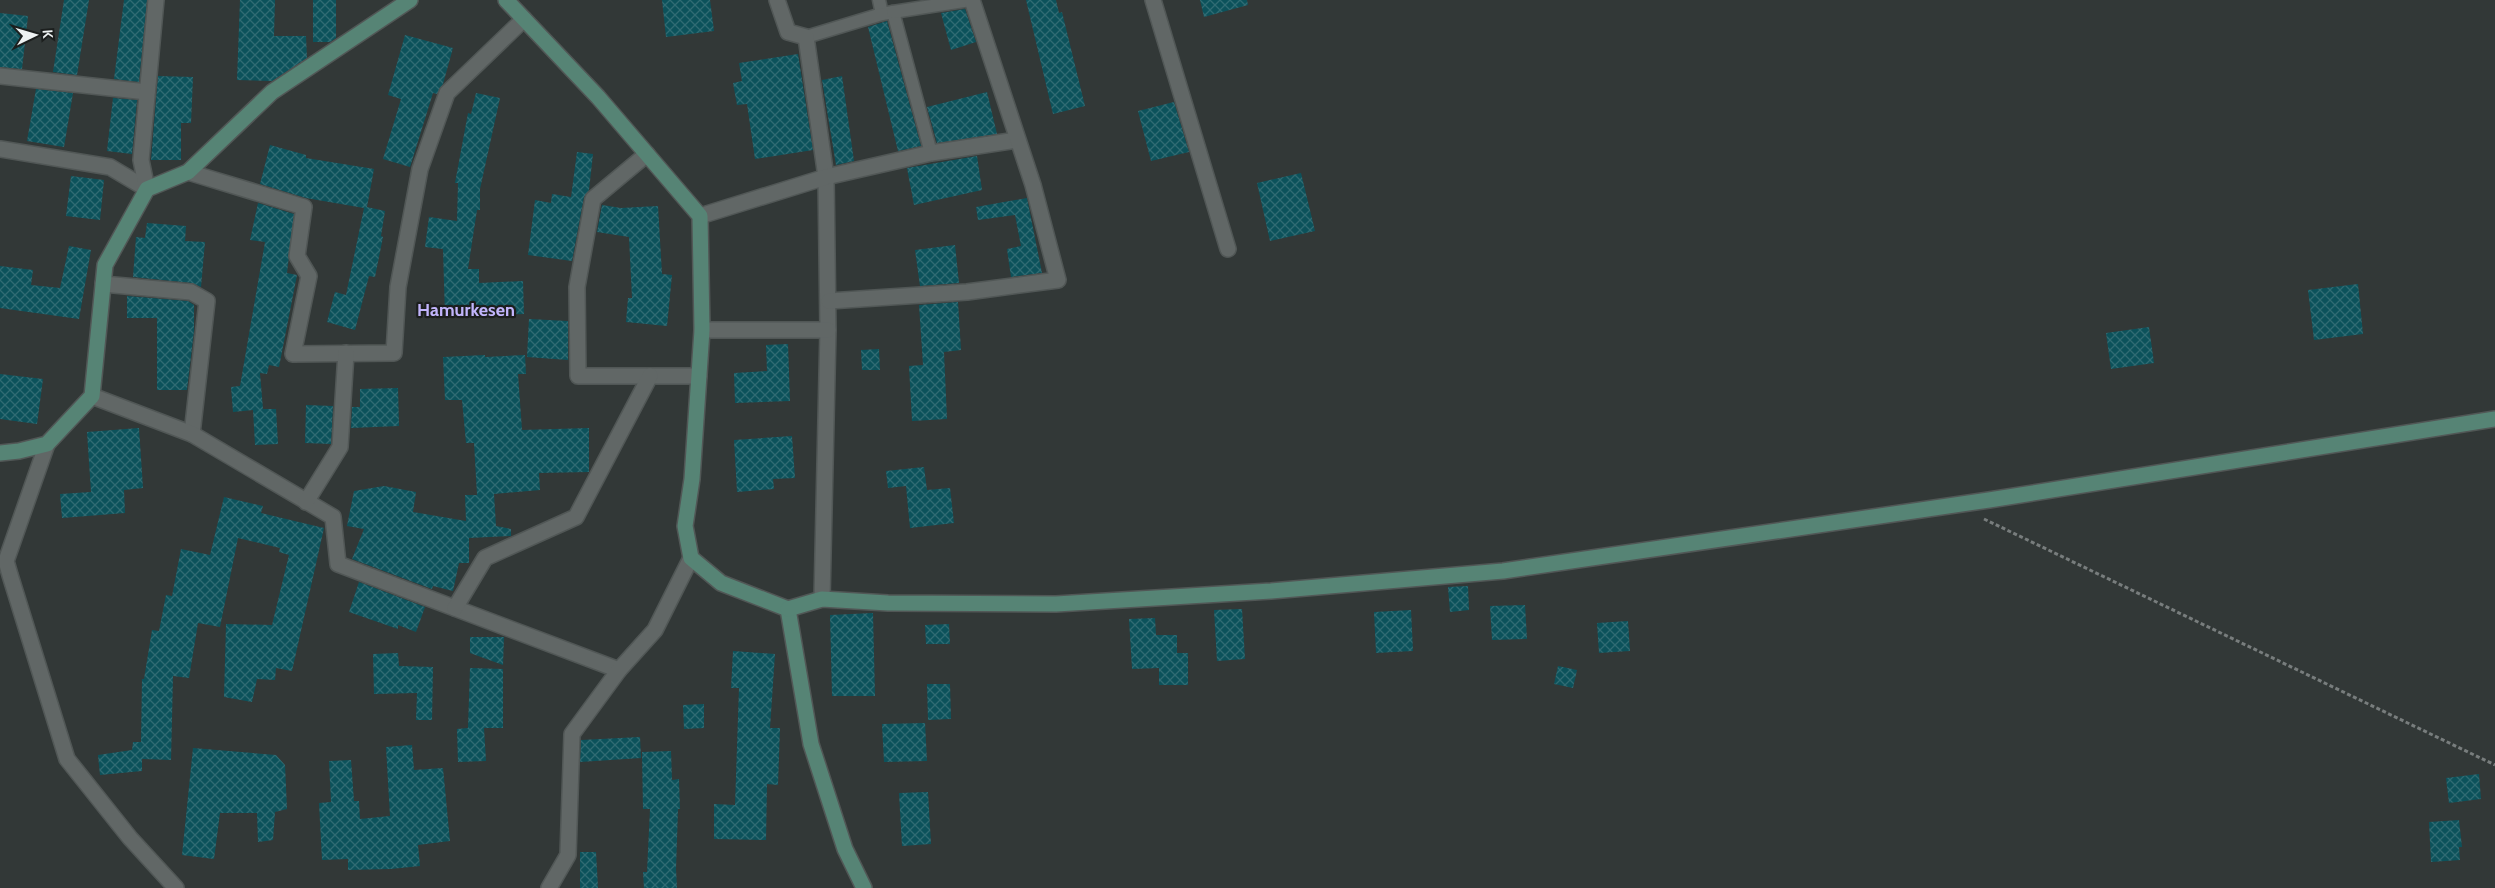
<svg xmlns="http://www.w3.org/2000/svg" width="2495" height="888" viewBox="0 0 2495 888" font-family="Cabin,sans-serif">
	<defs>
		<pattern id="building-cross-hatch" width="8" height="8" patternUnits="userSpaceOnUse" patternTransform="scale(1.25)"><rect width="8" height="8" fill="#0c525b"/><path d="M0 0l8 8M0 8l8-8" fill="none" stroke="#306b73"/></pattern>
	</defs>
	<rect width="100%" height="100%" fill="#323837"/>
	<!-- building -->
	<g fill="url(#building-cross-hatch)">
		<polygon points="64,0 89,0 77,75 53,72"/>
		<polygon points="124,0 147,0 139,82 114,79"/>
		<polygon points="240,0 275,0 274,36 306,36 307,58 272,81 237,80"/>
		<polygon points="313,0 336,0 336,38 330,42 313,42"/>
		<polygon points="662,0 710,0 714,31 666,37"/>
		<polygon points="1026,0 1056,0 1059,13 1062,12 1085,106 1053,114"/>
		<polygon points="1200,0 1247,0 1248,5 1204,17"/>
		<polygon points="965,9 976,42 951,50 941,13"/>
		<polygon points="0,13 28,16 22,69 0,67"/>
		<polygon points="887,21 921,146 898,151 868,27"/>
		<polygon points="405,35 453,48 443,84 437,94 433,93 410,167 383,159 401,99 388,95"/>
		<polygon points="798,54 813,150 755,159 747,104 737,105 733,83 742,81 739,63"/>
		<polygon points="158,76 193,77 191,123 181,123 181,160 151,160"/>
		<polygon points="842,76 854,161 836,165 822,80"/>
		<polygon points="36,89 73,93 64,147 27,141"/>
		<polygon points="987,92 997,134 937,143 927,107"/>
		<polygon points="476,93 500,98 480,189 480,210 477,210 468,269 479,269 479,283 523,281 524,314 445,317 443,249 425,247 429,217 457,221 458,183 455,183 468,113 471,114"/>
		<polygon points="113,98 137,100 132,154 107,151"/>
		<polygon points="1174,102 1189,152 1151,161 1138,111"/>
		<polygon points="270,145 306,155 306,158 374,169 367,207 385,211 381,236 383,237 375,277 369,276 355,330 327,322 335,292 346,295 364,208 306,198 260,184"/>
		<polygon points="577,152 593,154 589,190 584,197 572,261 528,255 535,200 551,203 552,194 571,197"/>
		<polygon points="977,156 982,190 914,205 907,168"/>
		<polygon points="1301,173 1315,231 1270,241 1257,183"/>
		<polygon points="71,176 104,180 100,220 66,216"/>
		<polygon points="1027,198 1042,273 1011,277 1007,249 1021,246 1015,215 978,220 976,207"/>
		<polygon points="258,203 294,214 287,273 297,275 279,367 269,365 267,374 260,373 263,409 276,409 278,444 255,445 253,410 233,412 231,387 240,386 265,242 250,240"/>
		<polygon points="602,205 621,208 658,206 662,274 672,275 667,326 626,322 628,298 632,298 629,237 597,232"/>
		<polygon points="147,223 186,226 185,241 205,242 201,287 192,283 133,277 136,237 145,238"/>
		<polygon points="955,245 959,283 920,286 915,250"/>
		<polygon points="69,246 91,250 79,319 0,308 0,266 33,270 31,285 60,288"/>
		<polygon points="2358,284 2363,334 2314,340 2308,290"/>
		<polygon points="127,296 188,301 194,305 194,331 187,390 157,390 157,318 127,318"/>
		<polygon points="958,302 961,350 944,352 947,419 912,421 909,366 923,365 919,305"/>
		<polygon points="529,319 568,321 568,360 527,357"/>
		<polygon points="2149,327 2154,363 2111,369 2106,333"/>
		<polygon points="788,344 790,401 735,403 734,373 767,371 766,345"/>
		<polygon points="879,349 880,370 862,370 861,350"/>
		<polygon points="485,355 485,357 525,355 526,374 518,374 522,430 589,428 589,472 539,473 540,490 494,494 496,526 511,529 511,536 469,538 469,563 459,563 453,591 433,586 432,589 352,559 364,529 347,526 354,491 384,486 416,492 413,512 466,521 465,495 477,495 474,443 466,443 462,400 445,400 443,357"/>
		<polygon points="0,374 43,379 37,424 0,419"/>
		<polygon points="398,388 399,426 351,428 352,407 360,407 360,389"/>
		<polygon points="306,405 333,406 331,444 305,443"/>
		<polygon points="139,428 143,488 124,490 125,513 62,518 60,494 91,492 87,432"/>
		<polygon points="792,436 795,478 773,479 774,489 737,492 734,440"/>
		<polygon points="924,467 927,490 950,488 954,523 910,528 906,486 888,488 886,471"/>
		<polygon points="224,497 263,506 261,513 324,528 292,671 276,668 275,680 257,679 252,702 224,697 226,624 272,625 289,555 279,552 280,548 238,538 220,627 198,623 189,678 173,676 171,760 142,759 142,771 100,775 98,755 132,750 133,742 141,742 142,679 144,679 152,630 159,631 166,595 172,596 181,549 210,555"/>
		<polygon points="359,582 425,607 416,632 398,625 398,629 349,612"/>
		<polygon points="1468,586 1469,610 1450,612 1448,587"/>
		<polygon points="1525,605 1527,639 1492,640 1490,606"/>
		<polygon points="1242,609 1245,659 1217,661 1214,610"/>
		<polygon points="1411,610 1413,651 1376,653 1374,612"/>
		<polygon points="873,613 875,696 832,696 830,615"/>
		<polygon points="1155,618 1156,635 1177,635 1177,653 1188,653 1188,685 1159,685 1159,668 1132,669 1129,619"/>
		<polygon points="1628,621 1630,651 1599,653 1597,623"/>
		<polygon points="949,624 950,644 926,644 925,625"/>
		<polygon points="470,637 504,637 503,665 470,653"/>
		<polygon points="733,651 775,654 770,728 780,728 778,785 767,784 766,840 714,839 714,804 735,805 739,688 731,688"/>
		<polygon points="398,653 399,666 433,667 432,720 416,720 417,693 374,694 373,654"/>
		<polygon points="1558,666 1577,670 1573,688 1554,684"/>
		<polygon points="470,668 503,669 503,728 484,728 486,761 458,762 457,729 468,728"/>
		<polygon points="927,684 950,684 951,719 928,720"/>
		<polygon points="704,704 704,728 684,729 683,705"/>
		<polygon points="925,723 927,761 884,762 882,724"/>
		<polygon points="640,737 641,758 580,762 581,740"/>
		<polygon points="412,745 414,770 443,768 450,841 418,845 420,866 391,869 348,870 348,859 322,860 319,803 331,802 329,761 351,760 354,801 359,801 360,819 390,816 386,747"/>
		<polygon points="193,748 276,755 285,765 287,809 275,812 273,840 258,842 257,813 220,813 214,859 182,855"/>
		<polygon points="671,751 672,780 679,779 680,809 678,809 676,869 677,888 644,888 643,872 647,872 650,809 643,809 642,752"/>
		<polygon points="2479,774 2481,799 2449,803 2446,778"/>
		<polygon points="928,792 931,844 902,846 899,793"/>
		<polygon points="2459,820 2462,847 2459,847 2460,860 2431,862 2429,822"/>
		<polygon points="580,852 596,852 598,888 580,888"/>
	</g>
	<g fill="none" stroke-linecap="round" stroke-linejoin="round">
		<defs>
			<g id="lane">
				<polyline points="879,0 882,14 893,12 931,153"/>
				<polyline points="893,12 970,0"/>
				<polyline points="806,37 882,14"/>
			</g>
			<g id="street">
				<polyline points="777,0 788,32 806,37 826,177 828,330 822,599"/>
				<polyline points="1153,0 1228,249"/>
				<polyline points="0,76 147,92"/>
				<polyline points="0,149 110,167 147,189"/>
				<polyline points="647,154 593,199 577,287 578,376 699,376"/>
				<polyline points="188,172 304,207 297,256 309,276 293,354 394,353 398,287 420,169 447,93 524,19"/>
				<polyline points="147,189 141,160 156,0"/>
				<polyline points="700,216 826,177 931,153 1017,140"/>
				<polyline points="103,284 191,292 207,301 192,434"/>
				<polyline points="829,301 967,292 1058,280 1033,185 972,0"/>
				<polyline points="702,330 828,330"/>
				<polyline points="92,396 192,434 333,517 338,564 619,670"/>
				<polyline points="47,444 6,561 10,575 67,759 130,838 176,888"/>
				<polyline points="306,502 340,447 346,353"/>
				<polyline points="455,608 485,558 576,517 650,376"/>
				<polyline points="549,888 568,855 572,734 619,670 655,630 691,558"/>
			</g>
			<g id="secondary">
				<polyline points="506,0 598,97 700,216 702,330 692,479 685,526 691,558 721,583 788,609 811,744 845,849 864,888"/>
				<polyline points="0,453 19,451 47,444 92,396 105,265 147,189 188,172 272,92 410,0"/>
				<polyline points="788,609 822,599 888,603 1056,604 1271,591 1503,571 1989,500 2495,419"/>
			</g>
		</defs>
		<!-- lane casing -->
		<use href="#lane" stroke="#515756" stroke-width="15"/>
		<!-- street casing -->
		<use href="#street" stroke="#515756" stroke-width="18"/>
		<!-- secondary casing -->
		<use href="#secondary" stroke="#515756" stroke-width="18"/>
		<!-- path -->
		<polyline stroke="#787d7d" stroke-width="3" stroke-dasharray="4 2.5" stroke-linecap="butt" points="1984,519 2495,765"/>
		<!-- lane -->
		<use href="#lane" stroke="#616766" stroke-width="12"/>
		<!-- street -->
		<use href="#street" stroke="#616766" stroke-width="15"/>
		<!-- secondary -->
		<use href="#secondary" stroke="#568475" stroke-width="15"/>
	</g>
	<g text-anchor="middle" stroke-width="4.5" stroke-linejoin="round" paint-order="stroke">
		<!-- quarter labels -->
		<g font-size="18" font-weight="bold" fill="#c2b5fc" stroke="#1c1f1e">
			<text x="466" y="316">Hamurkesen</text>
		</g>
	</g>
	<!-- north arrow -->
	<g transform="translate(35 35) rotate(85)" stroke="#1c1f1e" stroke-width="4" paint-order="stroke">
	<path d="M0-4L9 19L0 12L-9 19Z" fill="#eef2f2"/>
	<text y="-8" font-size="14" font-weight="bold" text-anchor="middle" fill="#eef2f2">K</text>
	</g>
</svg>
